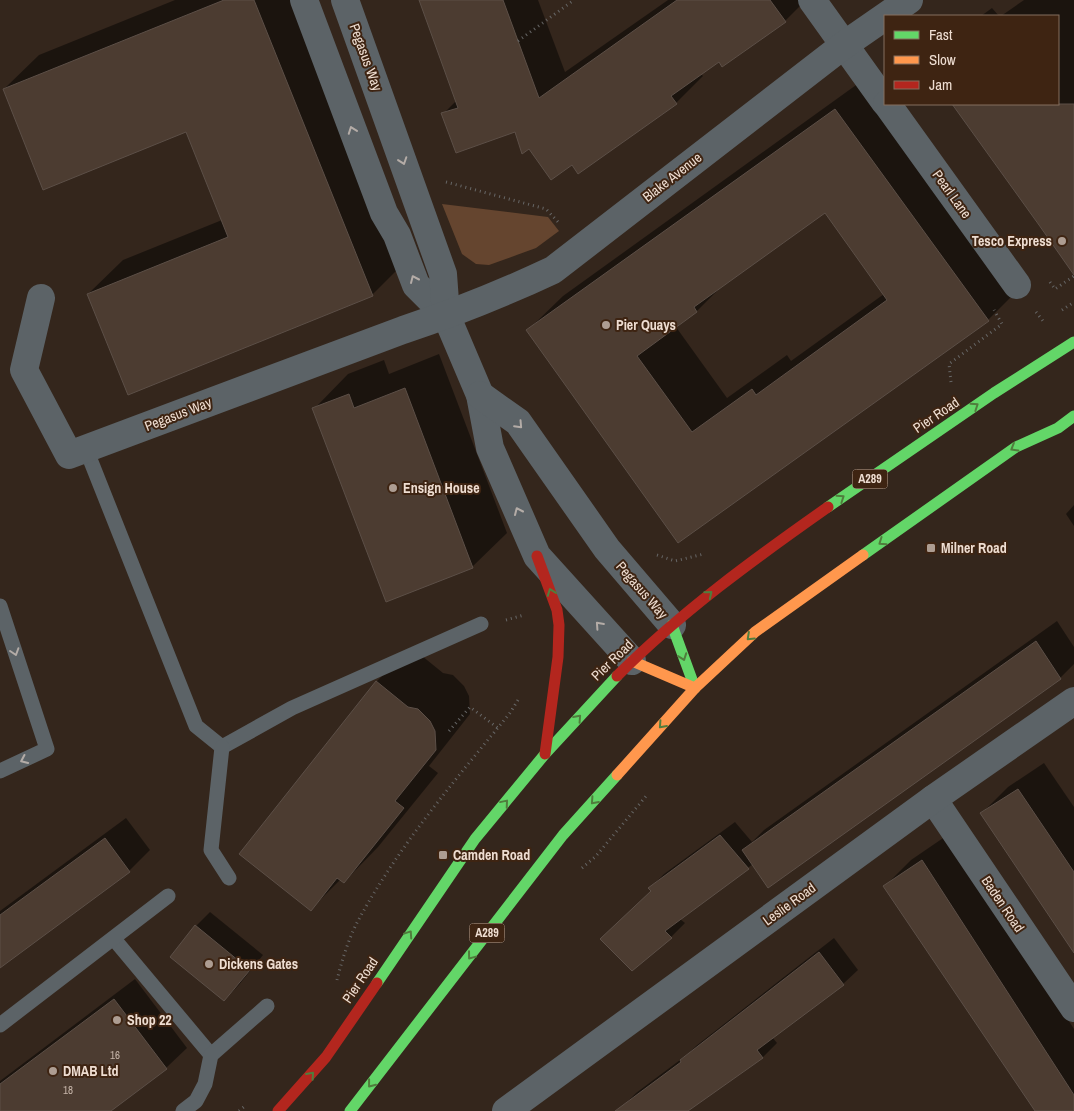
<svg xmlns="http://www.w3.org/2000/svg" width="1074" height="1111" viewBox="0 0 1074 1111" font-family="'Archivo Narrow',sans-serif">
	<rect width="100%" height="100%" fill="#34261c"/>
	<!-- green -->
	<polygon fill="#65452f" points="442,204 548,217 559,231 536,248 489,265 476,264 462,254"/>
	<!-- shadow -->
	<g fill="#0007" fill-rule="evenodd">
		<polygon points="175,0 303,0 407,260 372,295 88,294 123,260 222,220 187,131 4,89 39,55"/>
		<polygon points="421,0 538,0 565,72 668,0 806,0 785,21 719,60 701,74 703,76 676,103 579,172 572,163 515,130 443,114 457,100"/>
		<polygon points="1024,0 1074,0 1074,267 1071,269 953,104 1058,104 1058,16 1001,16"/>
		<polygon points="992,8 999,16 981,16"/>
		<path d="M870,75L1023,285L988,320L678,541L528,330L563,296ZM825,211L884,294L791,361L787,355L727,398L676,327L697,311L725,283Z"/>
		<polygon points="439,354 507,533 472,567 314,409 348,374 384,360 389,374"/>
		<polygon points="1074,505 1074,526 1066,514"/>
		<polygon points="1057,621 1074,647 1074,664 1060,678 769,886 753,864 680,919 685,923 671,937 632,969 652,890 650,888 664,874 735,822 752,842 764,830"/>
		<polygon points="411,647 443,673 453,675 464,686 469,696 470,714 429,766 438,773 378,847 344,882 341,879 311,909 376,682"/>
		<polygon points="1044,763 1074,807 1074,950 982,813 1008,787"/>
		<polygon points="126,818 150,850 129,871 0,966 0,911"/>
		<polygon points="949,834 1074,1029 1074,1111 1037,1111 885,886 911,860"/>
		<polygon points="210,912 263,955 238,986 224,1000 196,926"/>
		<polygon points="834,938 858,970 843,984 772,1037 777,1043 763,1057 686,1111 625,1111 622,1107 636,1093 688,1054 696,1046"/>
		<polygon points="135,979 187,1048 166,1068 109,1111 0,1111 0,1081"/>
	</g>
	<!-- building -->
	<g fill="#4c3c31" stroke="#5c4f47" fill-rule="evenodd">
		<polygon points="224,0 254,0 373,296 128,395 87,294 228,237 186,132 43,190 3,89"/>
		<polygon points="419,0 503,0 539,98 677,0 770,0 786,22 722,67 719,62 671,96 677,104 578,174 572,165 551,180 529,149 522,154 515,132 456,153 441,113 458,108"/>
		<polygon points="952,104 1074,104 1074,275 1039,225"/>
		<path d="M835,109L989,321L678,543L526,330ZM825,213L887,300L756,395L752,389L692,432L637,356L697,312L694,307Z"/>
		<polygon points="405,388 473,568 386,602 312,408 349,394 354,408"/>
		<polygon points="1036,641 1061,679 768,888 742,850"/>
		<polygon points="376,681 408,707 418,709 430,721 435,731 436,750 395,801 404,808 344,883 337,878 311,911 239,854"/>
		<polygon points="1018,789 1074,872 1074,953 980,813"/>
		<polygon points="720,835 749,869 665,931 672,938 632,971 600,939 651,891 648,888"/>
		<polygon points="105,838 130,872 0,968 0,915"/>
		<polygon points="922,860 1074,1095 1074,1111 1035,1111 883,886"/>
		<polygon points="195,925 250,970 224,1001 170,957"/>
		<polygon points="819,952 844,985 757,1050 763,1058 688,1111 615,1111 681,1062 680,1060"/>
		<polygon points="114,999 167,1069 111,1111 0,1111 0,1084"/>
	</g>
	<g fill="none" stroke-linecap="round" stroke-linejoin="round">
		<!-- path -->
		<g stroke="#676767" stroke-width="3" stroke-dasharray="1 4" stroke-linecap="butt">
			<polyline points="518,41 574,0"/>
			<polyline points="446,182 546,209 560,224"/>
			<polyline points="1050,282 1055,289 1074,276"/>
			<polyline points="1062,310 1074,302"/>
			<polyline points="1036,312 1043,321"/>
			<polyline points="951,382 949,364 1002,324 994,310"/>
			<polyline points="657,555 675,561 704,554"/>
			<polyline points="506,620 524,615"/>
			<polyline points="449,731 470,707 498,728"/>
			<polyline points="582,868 596,856 647,795"/>
			<path d="M337,980C342,960 349,937 359,919C400,844 456,779 510,713L518,700"/>
			<polyline points="239,1111 246,1105"/>
		</g>
		<!-- lane -->
		<g stroke="#5c6367" stroke-width="15">
			<polyline points="86,449 196,726 222,747 292,708 481,624"/>
			<polyline points="0,606 47,749 0,771"/>
			<polyline points="222,747 211,850 229,878"/>
			<polyline points="114,939 211,1055"/>
			<polyline points="0,1025 168,896"/>
			<polyline points="183,1111 196,1101 205,1084 211,1055 267,1006"/>
		</g>
		<!-- street -->
		<g stroke="#5c6367" stroke-width="28">
			<polyline points="304,0 384,213 397,235 416,285 446,315"/>
			<polyline points="345,0 443,274 446,315 480,395 490,448 537,556 632,661"/>
			<polyline points="812,0 885,102"/>
			<polyline points="887,104 1017,285"/>
			<path d="M41,298L24,370L69,455L403,330C454,313 504,293 553,270L844,45L909,0"/>
			<polyline points="480,395 518,422 607,549 672,625"/>
			<polyline points="933,799 1074,1008"/>
			<polyline points="506,1111 933,799 1074,701"/>
		</g>
		<!-- fast -->
		<g stroke="#63d668" stroke-width="11">
			<polyline points="828,507 994,393 1074,342"/>
			<polyline points="863,555 1016,447 1058,428 1074,416"/>
			<polyline points="672,625 695,688"/>
			<polyline points="377,983 475,839 545,754 617,676"/>
			<polyline points="350,1111 563,835 617,775"/>
		</g>
		<!-- slow -->
		<g stroke="#ff974d" stroke-width="11">
			<polyline points="632,661 695,688"/>
			<polyline points="617,775 695,688 755,632 863,555"/>
		</g>
		<!-- jam -->
		<g stroke="#b3261e" stroke-width="11">
			<polyline points="537,556 557,610 559,625 558,657 545,754"/>
			<path d="M617,676C681,612 754,559 828,507"/>
			<polyline points="278,1111 326,1057 377,983"/>
		</g>
	</g>
	<!-- one-way arrows -->
	<defs><path id="oneway-chevron" d="M-2-3.5L2.5 0L-2 3.5" fill="none" stroke-width="1.6" stroke-linecap="round" stroke-linejoin="round" transform="scale(1.25)"/></defs>
	<g stroke="#b4aca7">
		<use href="#oneway-chevron" transform="translate(352 130) rotate(-110)"/>
		<use href="#oneway-chevron" transform="translate(403 161) rotate(71)"/>
		<use href="#oneway-chevron" transform="translate(414 279) rotate(-114)"/>
		<use href="#oneway-chevron" transform="translate(519 425) rotate(47)"/>
		<use href="#oneway-chevron" transform="translate(518 511) rotate(-114)"/>
		<use href="#oneway-chevron" transform="translate(599 625) rotate(-132)"/>
		<use href="#oneway-chevron" transform="translate(15 652) rotate(72)"/>
		<use href="#oneway-chevron" transform="translate(24 760) rotate(155)"/>
	</g>
	<g stroke="#507d3d">
		<use href="#oneway-chevron" transform="translate(975 406) rotate(-34)"/>
		<use href="#oneway-chevron" transform="translate(1014 448) rotate(149)"/>
		<use href="#oneway-chevron" transform="translate(841 498) rotate(-34)"/>
		<use href="#oneway-chevron" transform="translate(882 542) rotate(145)"/>
		<use href="#oneway-chevron" transform="translate(551 592) rotate(-110)"/>
		<use href="#oneway-chevron" transform="translate(709 594) rotate(-39)"/>
		<use href="#oneway-chevron" transform="translate(750 637) rotate(137)"/>
		<use href="#oneway-chevron" transform="translate(683 657) rotate(70)"/>
		<use href="#oneway-chevron" transform="translate(578 718) rotate(-48)"/>
		<use href="#oneway-chevron" transform="translate(662 725) rotate(132)"/>
		<use href="#oneway-chevron" transform="translate(594 801) rotate(132)"/>
		<use href="#oneway-chevron" transform="translate(505 803) rotate(-50)"/>
		<use href="#oneway-chevron" transform="translate(409 934) rotate(-56)"/>
		<use href="#oneway-chevron" transform="translate(471 956) rotate(127)"/>
		<use href="#oneway-chevron" transform="translate(311 1075) rotate(-48)"/>
		<use href="#oneway-chevron" transform="translate(371 1084) rotate(128)"/>
	</g>
	<!-- markers -->
	<g fill="#ad9d92" stroke="#3e2412" stroke-width="2">
		<circle cx="1062" cy="241" r="5"/>
		<circle cx="606" cy="325" r="5"/>
		<circle cx="393" cy="488" r="5"/>
		<rect x="926" y="543" width="10" height="10" rx="2.5"/>
		<rect x="438" y="850" width="10" height="10" rx="2.5"/>
		<circle cx="209" cy="964" r="5"/>
		<circle cx="117" cy="1020" r="5"/>
		<circle cx="53" cy="1071" r="5"/>
	</g>
	<g text-anchor="middle" stroke-width="4" stroke-linejoin="round" paint-order="stroke">
		<!-- number labels -->
		<g font-size="11" fill="#c6b5a9">
			<text x="115" y="1059">16</text>
			<text x="68" y="1094">18</text>
		</g>
		<!-- shield labels -->
		<g fill="#3e2412" stroke="#b9a698" stroke-width="1">
			<rect x="852.5" y="469.5" width="35" height="19" rx="4"/>
			<rect x="469.5" y="923.5" width="35" height="19" rx="4"/>
		</g>
		<g font-size="12" font-weight="bold" fill="#eeddd1">
			<text x="870" y="483">A289</text>
			<text x="487" y="937">A289</text>
		</g>
		<!-- street labels -->
		<g font-size="14" fill="#eeddd1" stroke="#3e2412">
			<text transform="translate(366 57) rotate(70)" y="5">Pegasus Way</text>
			<text transform="translate(672 177) rotate(-38)" y="5">Blake Avenue</text>
			<text transform="translate(952 194) rotate(54)" y="5">Pearl Lane</text>
			<text transform="translate(178 414) rotate(-21)" y="5">Pegasus Way</text>
			<text transform="translate(936 415) rotate(-34)" y="5">Pier Road</text>
			<text transform="translate(642 590) rotate(49)" y="5">Pegasus Way</text>
			<text transform="translate(612 660) rotate(-44)" y="5">Pier Road</text>
			<text transform="translate(789 904) rotate(-36)" y="5">Leslie Road</text>
			<text transform="translate(1003 904) rotate(56)" y="5">Baden Road</text>
			<text transform="translate(360 980) rotate(-56)" y="5">Pier Road</text>
		</g>
		<!-- poi labels -->
		<g font-size="14" font-weight="bold" fill="#eeddd1" stroke="#3e2412" text-anchor="start">
			<text x="1052" y="246" text-anchor="end">Tesco Express</text>
			<text x="616" y="330">Pier Quays</text>
			<text x="403" y="493">Ensign House</text>
			<text x="941" y="553">Milner Road</text>
			<text x="453" y="860">Camden Road</text>
			<text x="219" y="969">Dickens Gates</text>
			<text x="127" y="1025">Shop 22</text>
			<text x="63" y="1076">DMAB Ltd</text>
		</g>
	</g>
	<!-- legend -->
	<rect x="884" y="15" width="175" height="90" fill="#3e2412" stroke="#846e5e"/>
	<rect x="894" y="31" width="25" height="8" fill="#63d668" stroke="#846e5e"/>
	<text x="929" y="40" font-size="15" fill="#eeddd1">Fast</text>
	<rect x="894" y="56" width="25" height="8" fill="#ff974d" stroke="#846e5e"/>
	<text x="929" y="65" font-size="15" fill="#eeddd1">Slow</text>
	<rect x="894" y="81" width="25" height="8" fill="#b3261e" stroke="#846e5e"/>
	<text x="929" y="90" font-size="15" fill="#eeddd1">Jam</text>
</svg>
